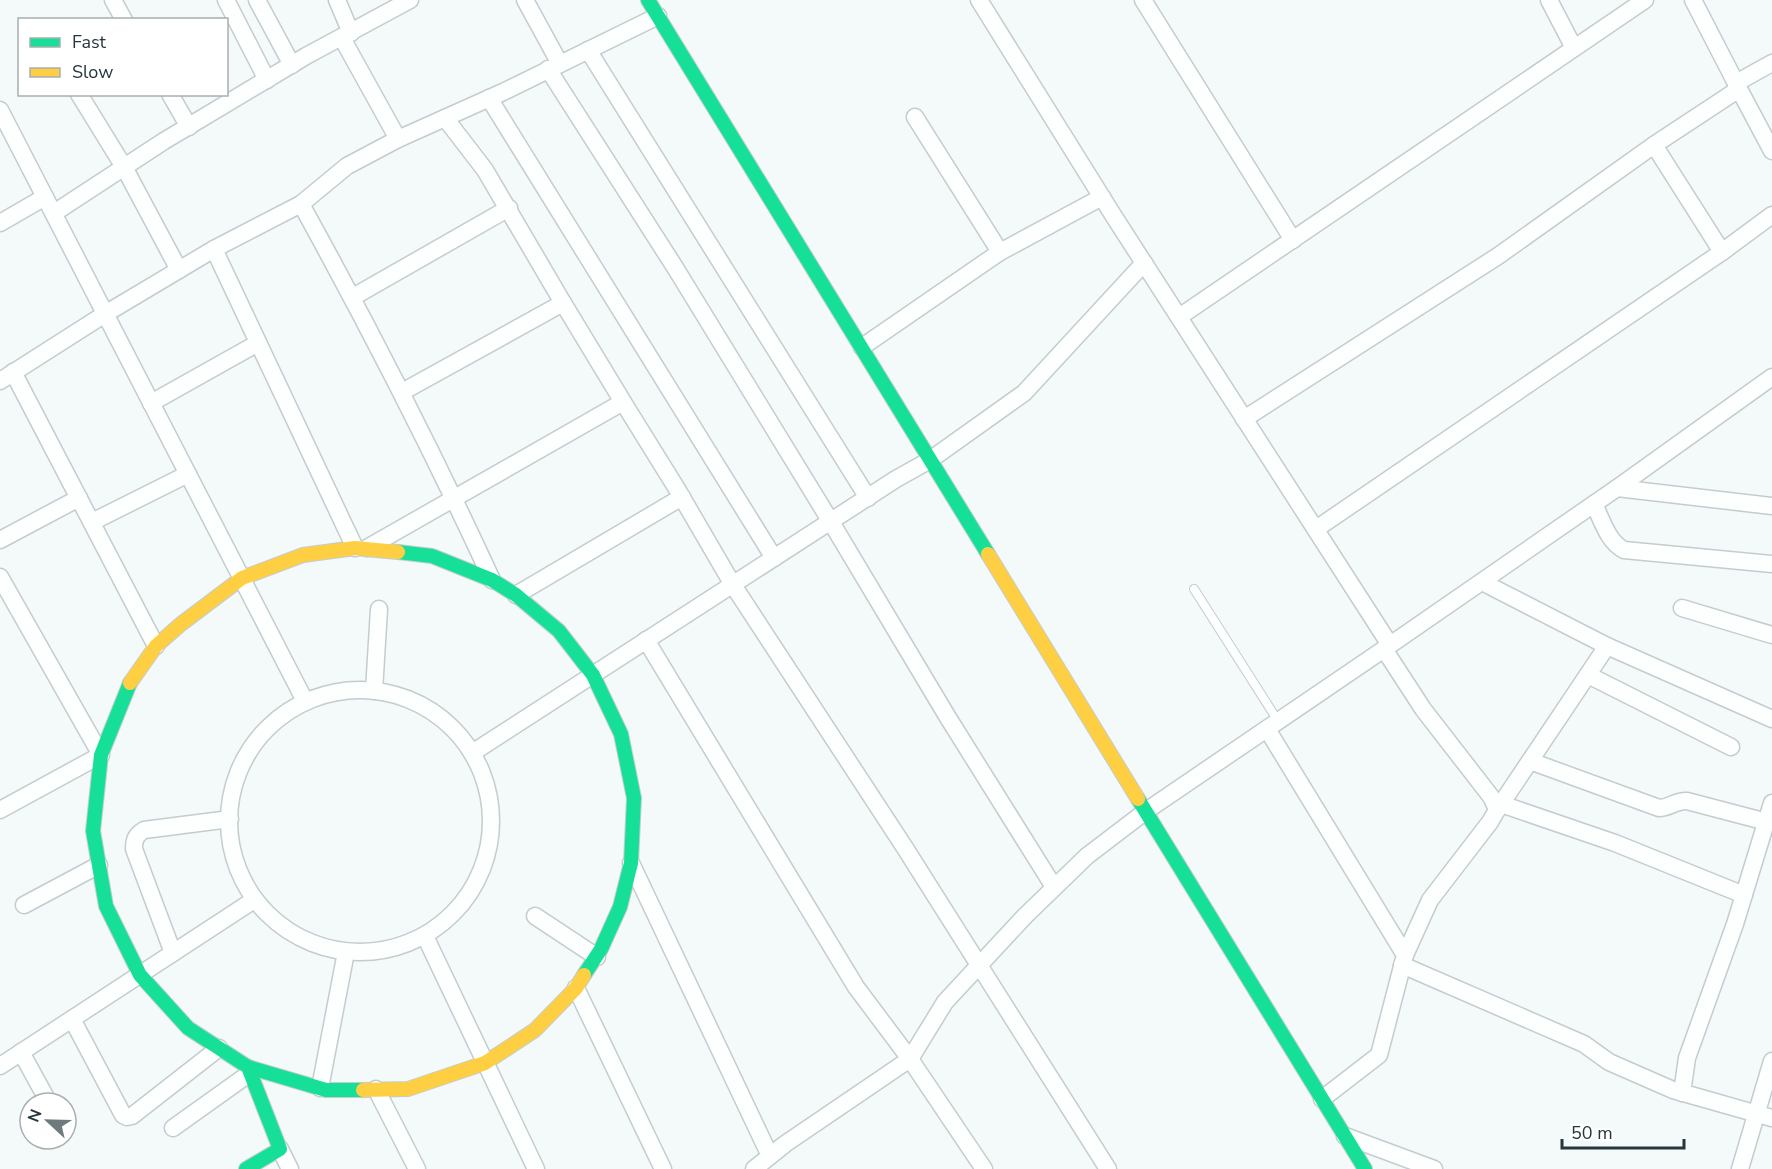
<svg xmlns="http://www.w3.org/2000/svg" width="1772" height="1169" viewBox="0 0 1772 1169" font-family="'Nunito Sans',sans-serif">
	<rect width="100%" height="100%" fill="#f4f9f9"/>
	<g fill="none" stroke-linecap="round" stroke-linejoin="round">
		<defs>
			<polyline id="lane" points="1194,589 1278,721"/>
			<g id="street">
				<polyline points="113,0 124,20"/>
				<polyline points="226,0 267,80"/>
				<polyline points="257,0 292,65"/>
				<polyline points="337,0 351,33"/>
				<polyline points="525,0 560,64"/>
				<polyline points="979,0 1113,215 1390,645 1617,488 1772,377"/>
				<polyline points="1143,0 1293,240"/>
				<polyline points="1549,0 1574,48"/>
				<polyline points="342,38 398,139"/>
				<polyline points="588,50 868,498"/>
				<polyline points="548,69 676,269 831,522 947,716 1054,887"/>
				<polyline points="1736,83 1772,63"/>
				<polyline points="1739,89 1772,151"/>
				<polyline points="79,94 124,167 179,270"/>
				<polyline points="170,94 189,127"/>
				<polyline points="489,98 774,558"/>
				<polyline points="0,110 305,701"/>
				<polyline points="915,117 1000,252"/>
				<polyline points="1654,145 1722,252"/>
				<path d="M301,204C369,327 433,452 492,580"/>
				<polyline points="54,213 164,141 306,56 410,0"/>
				<polyline points="0,223 45,197"/>
				<polyline points="214,249 355,548"/>
				<polyline points="353,297 509,208"/>
				<polyline points="1179,317 1645,0"/>
				<polyline points="862,347 1000,252 1102,197"/>
				<polyline points="13,372 156,646"/>
				<polyline points="0,381 105,314 214,249 301,204 347,166 398,139 503,92 658,16"/>
				<polyline points="402,392 563,303 485,170 445,118"/>
				<polyline points="623,402 677,489 733,585 905,848 1108,1169"/>
				<polyline points="151,403 258,343"/>
				<polyline points="1244,419 1498,256 1654,145 1739,89 1693,0"/>
				<polyline points="1617,488 1772,506"/>
				<path d="M1594,504C1602,520 1608,542 1624,550L1772,564"/>
				<polyline points="92,522 188,474"/>
				<polyline points="1316,529 1722,252 1772,215"/>
				<polyline points="0,540 79,498"/>
				<polyline points="367,548 623,402 563,303"/>
				<polyline points="0,577 101,755 0,810"/>
				<polyline points="1482,582 1607,646 1772,719"/>
				<polyline points="516,595 682,497"/>
				<polyline points="1682,608 1772,635"/>
				<polyline points="646,640 856,987 910,1059 984,1169"/>
				<polyline points="1384,649 1423,709 1492,798 1497,810 1490,822 1430,900 1405,955"/>
				<polyline points="1588,675 1731,747"/>
				<circle cx="360" cy="821" r="131"/>
				<polyline points="374,691 379,609"/>
				<polyline points="1267,729 1405,955 1379,1055 1322,1099"/>
				<polyline points="472,753 896,479 930,460 1024,393 1144,263"/>
				<path d="M1530,761L1659,808C1669,808 1677,800 1687,801L1767,822"/>
				<polyline points="1501,804 1615,843 1744,895"/>
				<polyline points="1497,810 1607,646"/>
				<polyline points="631,863 770,1156"/>
				<polyline points="24,905 99,865"/>
				<polyline points="535,916 597,957"/>
				<polyline points="425,936 536,1169"/>
				<path d="M173,953L134,849C134,839 136,835 144,830L230,819"/>
				<polyline points="1402,965 1584,1044 1609,1062 1673,1090 1772,1118"/>
				<polyline points="576,988 663,1169"/>
				<polyline points="72,1019 123,1115 127,1117 132,1116 219,1048"/>
				<polyline points="21,1052 49,1103"/>
				<polyline points="0,1066 254,900"/>
				<polyline points="320,1088 346,952"/>
				<polyline points="376,1089 417,1169"/>
				<polyline points="1682,1093 1687,1058 1735,924 1772,803"/>
				<polyline points="173,1128 250,1073"/>
				<polyline points="1345,1136 1434,1169"/>
				<polyline points="280,1149 290,1169"/>
				<polyline points="754,1169 785,1144 910,1059 945,1002 1025,916 1087,856 1146,811 1390,645"/>
				<polyline points="1740,1169 1772,1061"/>
			</g>
			<g id="fast">
				<polyline points="648,0 988,554"/>
				<polyline points="398,552 432,556 492,580 516,595 559,631 593,675 621,734 634,798 631,863 620,907 601,949 584,975"/>
				<polyline points="130,683 101,755 93,831 106,906 140,975 188,1028 248,1067 280,1149 246,1169"/>
				<polyline points="1138,799 1365,1169"/>
				<polyline points="248,1067 326,1090 363,1090"/>
			</g>
			<g id="slow">
				<polyline points="988,554 1138,799"/>
				<polyline points="130,683 156,646 181,624 242,578 303,555 355,548 398,552"/>
				<polyline points="363,1090 408,1089 485,1063 535,1030 576,988 584,975"/>
			</g>
		</defs>
		<!-- lane casing -->
		<use href="#lane" stroke="#c2cdcf" stroke-width="10"/>
		<!-- street casing -->
		<use href="#street" stroke="#c2cdcf" stroke-width="19"/>
		<!-- fast casing -->
		<use href="#fast" stroke="#c2cdcf" stroke-width="16"/>
		<!-- slow casing -->
		<use href="#slow" stroke="#c2cdcf" stroke-width="16"/>
		<!-- lane -->
		<use href="#lane" stroke="#fdfefe" stroke-width="8"/>
		<!-- street -->
		<use href="#street" stroke="#fdfefe" stroke-width="16"/>
		<!-- fast -->
		<use href="#fast" stroke="#16e098" stroke-width="14"/>
		<!-- slow -->
		<use href="#slow" stroke="#ffcf43" stroke-width="14"/>
	</g>
	<!-- legend -->
	<rect x="18" y="18" width="210" height="78" fill="#ffffff" stroke="#a8afb1" stroke-width="1.5"/>
	<rect x="30" y="38" width="30" height="9" fill="#16e098" stroke="#a8afb1" stroke-width="1.5"/>
	<text x="72" y="48" font-size="18" fill="#25373b">Fast</text>
	<rect x="30" y="68" width="30" height="9" fill="#ffcf43" stroke="#a8afb1" stroke-width="1.5"/>
	<text x="72" y="78" font-size="18" fill="#25373b">Slow</text>
	<!-- north arrow -->
	<g transform="translate(48 1121) rotate(292)"><circle r="28" fill="#ffffff" stroke="#a8afb1" stroke-width="1.5"/>
	<path d="M0-4.5L10 22L0 15L-10 22Z" fill="#6d7b7e"/>
	<text y="-9" font-size="16" font-weight="bold" text-anchor="middle" fill="#25373b">N</text>
	</g>
	<!-- scale -->
	<path d="M1562 1139v9h122v-9" fill="none" stroke="#25373b" stroke-width="3"/>
	<text x="1571" y="1139" font-size="18" fill="#25373b" stroke="#ffffff" stroke-width="4.5" paint-order="stroke">50 m</text>
</svg>
